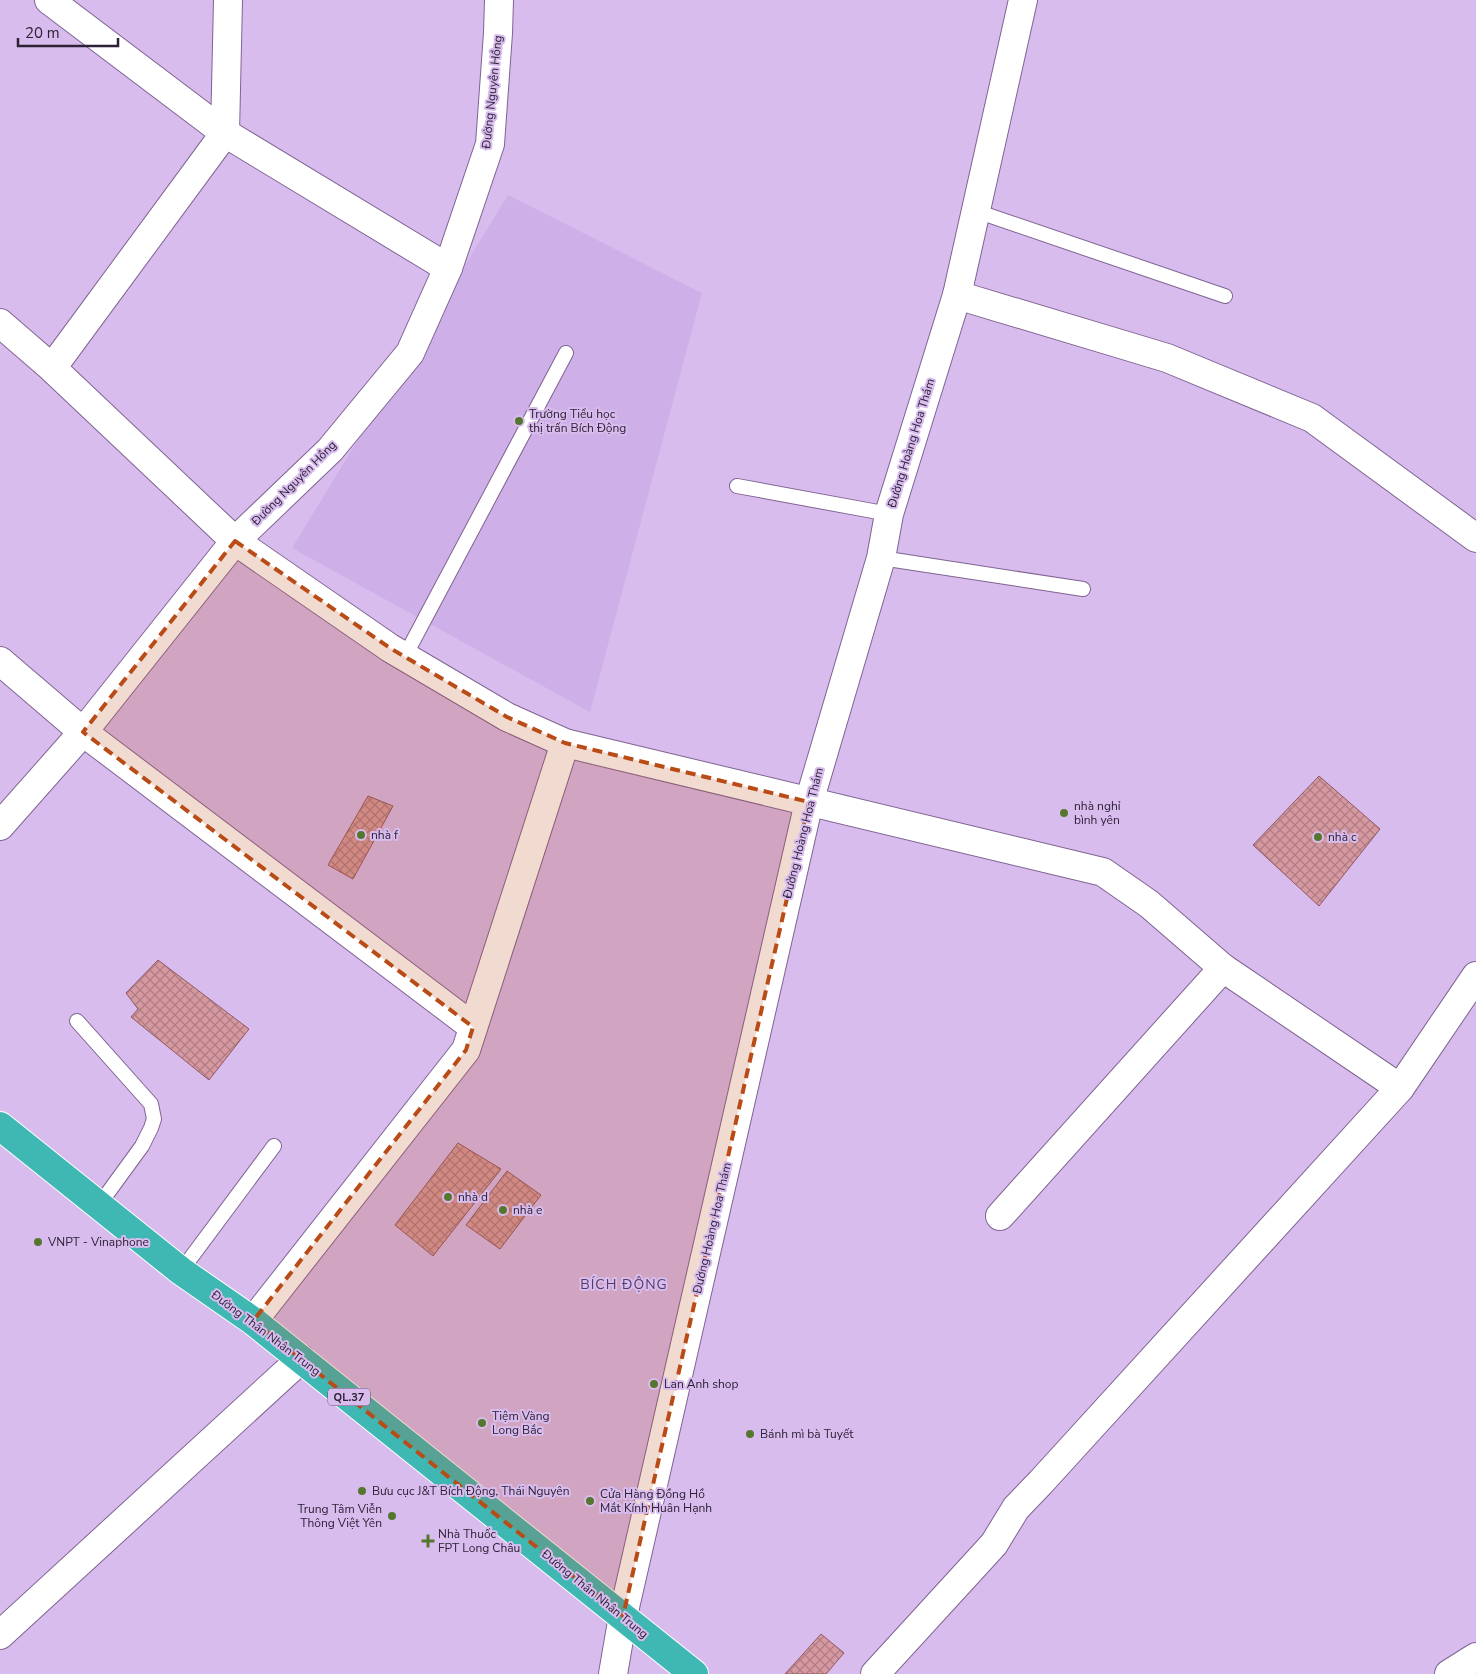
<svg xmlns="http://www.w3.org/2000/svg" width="1476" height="1674" viewBox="0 0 1476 1674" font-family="'Nunito Sans',sans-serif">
	<defs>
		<pattern id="building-cross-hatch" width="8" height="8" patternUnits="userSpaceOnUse" patternTransform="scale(1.25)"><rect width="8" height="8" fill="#d799a1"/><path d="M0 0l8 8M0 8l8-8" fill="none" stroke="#af7c84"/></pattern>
	</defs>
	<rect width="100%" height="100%" fill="#d8bcee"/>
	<!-- built -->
	<polygon fill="#cfafe7" points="508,195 702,293 590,712 292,548"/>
	<!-- building -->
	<g fill="url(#building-cross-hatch)" stroke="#915961">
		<polygon points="1319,776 1380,829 1319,906 1253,845"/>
		<polygon points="368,796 393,806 353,879 328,865"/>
		<polygon points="158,960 249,1029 209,1080 131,1017 138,1009 126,993"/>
		<polygon points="458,1143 501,1169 433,1256 395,1225"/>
		<polygon points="507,1171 541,1195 500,1249 466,1225"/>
		<polygon points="821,1634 844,1653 826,1674 785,1674"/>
	</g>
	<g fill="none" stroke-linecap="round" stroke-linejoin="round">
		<defs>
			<g id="service">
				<polyline points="976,211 1225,296"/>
				<polyline points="737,486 889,514"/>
				<polyline points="881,558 1083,589"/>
				<polyline points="405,656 566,353"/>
				<polyline points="77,1021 151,1104 154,1119 151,1128 142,1146 99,1205"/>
				<polyline points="181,1271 274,1146"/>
			</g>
			<g id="minor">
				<polyline points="49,0 225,133 448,268"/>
				<polyline points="957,295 1167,358 1312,418 1476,538"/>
				<polyline points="0,323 52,368 235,541 390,648 507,717 565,743 1103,872 1149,904 1223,968 1400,1088"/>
				<polyline points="52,368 225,133 228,0"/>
				<polyline points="0,661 83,732 473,1027"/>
				<polyline points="1000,1216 1223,968"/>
				<polyline points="253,1321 466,1050 565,743"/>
				<polyline points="0,1635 301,1359"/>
				<polyline points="875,1674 994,1544 1016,1508 1041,1482 1400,1088 1476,976"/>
				<polyline points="1449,1674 1476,1657"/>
			</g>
			<polyline id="tertiary" points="0,826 83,732 235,541 330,450 410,353 448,268 490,144 498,33 499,0"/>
			<polyline id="secondary" points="613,1674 623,1616 809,802 881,558 889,514 957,295 1023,0"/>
			<polyline id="trunk" points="0,1126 181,1271 253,1321 694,1674"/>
		</defs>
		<!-- service casing -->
		<use href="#service" stroke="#7f6492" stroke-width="16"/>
		<!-- minor casing -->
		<use href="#minor" stroke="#7f6492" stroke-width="30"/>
		<!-- tertiary casing -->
		<use href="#tertiary" stroke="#7f6492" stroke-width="30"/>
		<!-- secondary casing -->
		<use href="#secondary" stroke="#7f6492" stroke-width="30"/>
		<!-- trunk casing -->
		<use href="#trunk" stroke="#fff" stroke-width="30"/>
		<!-- service -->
		<use href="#service" stroke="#fff" stroke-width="14"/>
		<!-- minor -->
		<use href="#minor" stroke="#fff" stroke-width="28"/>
		<!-- tertiary -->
		<use href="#tertiary" stroke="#fff" stroke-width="28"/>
		<!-- secondary -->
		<use href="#secondary" stroke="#fff" stroke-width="28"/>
		<!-- trunk -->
		<use href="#trunk" stroke="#3fb8b4" stroke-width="28"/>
	</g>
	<!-- marked area -->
	<path fill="#b94b16" fill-opacity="0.2" stroke="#b94b16" stroke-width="4" stroke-dasharray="10 6" stroke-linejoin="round" d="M235,541L390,648L507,717L565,743L809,802L623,1616L253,1321L466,1050L473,1027L83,732Z"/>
	<!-- markers -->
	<g fill="#55762e" stroke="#d8bcee" stroke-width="2">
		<circle cx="519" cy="421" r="5"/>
		<circle cx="1064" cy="813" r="5"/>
		<circle cx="361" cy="835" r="5"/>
		<circle cx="1318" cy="837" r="5"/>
		<circle cx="448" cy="1197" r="5"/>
		<circle cx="503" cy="1210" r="5"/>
		<circle cx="38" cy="1242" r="5"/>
		<circle cx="654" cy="1384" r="5"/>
		<circle cx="482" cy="1423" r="5"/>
		<circle cx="750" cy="1434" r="5"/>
		<circle cx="362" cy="1491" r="5"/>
		<circle cx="590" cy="1501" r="5"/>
		<circle cx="392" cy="1516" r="5"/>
		<path d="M425.5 1533.5h5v5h5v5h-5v5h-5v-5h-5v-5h5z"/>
	</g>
	<g text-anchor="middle" stroke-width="4" stroke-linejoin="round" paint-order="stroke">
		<!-- shield labels -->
		<rect fill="#d8bcee" stroke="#60506c" stroke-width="1" x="328" y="1388.5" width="42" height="17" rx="4"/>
		<g font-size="11" font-weight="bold" fill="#2d2235">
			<text x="349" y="1401">QL.37</text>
		</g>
		<!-- street labels -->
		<g font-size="12" fill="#2d2235" stroke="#d8bcee">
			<text transform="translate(492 92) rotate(-84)" y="4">Đường Nguyên Hồng</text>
			<text transform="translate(911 443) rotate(-73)" y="4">Đường Hoàng Hoa Thám</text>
			<text transform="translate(294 483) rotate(-45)" y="4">Đường Nguyên Hồng</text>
			<text transform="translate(803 833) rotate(-76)" y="4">Đường Hoàng Hoa Thám</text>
			<text transform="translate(712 1228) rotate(-77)" y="4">Đường Hoàng Hoa Thám</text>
			<text transform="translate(266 1333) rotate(37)" y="4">Đường Thân Nhân Trung</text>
			<text transform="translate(595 1594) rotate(39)" y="4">Đường Thân Nhân Trung</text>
		</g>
		<!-- poi labels -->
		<g font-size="12" fill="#2d2235" stroke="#d8bcee" text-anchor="start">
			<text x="529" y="418">Trường Tiểu học<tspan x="529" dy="14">thị trấn Bích Động</tspan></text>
			<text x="1074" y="810">nhà nghỉ<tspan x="1074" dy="14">bình yên</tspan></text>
			<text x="371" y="839">nhà f</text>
			<text x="1328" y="841">nhà c</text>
			<text x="458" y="1201">nhà d</text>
			<text x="513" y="1214">nhà e</text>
			<text x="48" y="1246">VNPT - Vinaphone</text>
			<text x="664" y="1388">Lan Anh shop</text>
			<text x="492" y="1420">Tiệm Vàng<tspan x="492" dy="14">Long Bắc</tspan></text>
			<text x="760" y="1438">Bánh mì bà Tuyết</text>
			<text x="372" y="1495">Bưu cục J&amp;T Bích Động, Thái Nguyên</text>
			<text x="600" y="1498">Cửa Hàng Đồng Hồ<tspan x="600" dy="14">Mắt Kính Huân Hạnh</tspan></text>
			<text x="382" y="1513" text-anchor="end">Trung Tâm Viễn<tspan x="382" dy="14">Thông Việt Yên</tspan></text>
			<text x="438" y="1538">Nhà Thuốc<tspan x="438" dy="14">FPT Long Châu</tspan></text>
		</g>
		<!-- neighbourhood labels -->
		<g font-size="14" letter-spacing="1" fill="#553c67" stroke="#d8bcee">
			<text x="624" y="1289">BÍCH ĐỘNG</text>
		</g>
	</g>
	<!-- scale -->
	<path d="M18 38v8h100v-8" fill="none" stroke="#2d2235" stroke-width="2.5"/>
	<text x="25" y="38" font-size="15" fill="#2d2235" stroke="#d8bcee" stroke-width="4" paint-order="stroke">20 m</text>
</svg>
